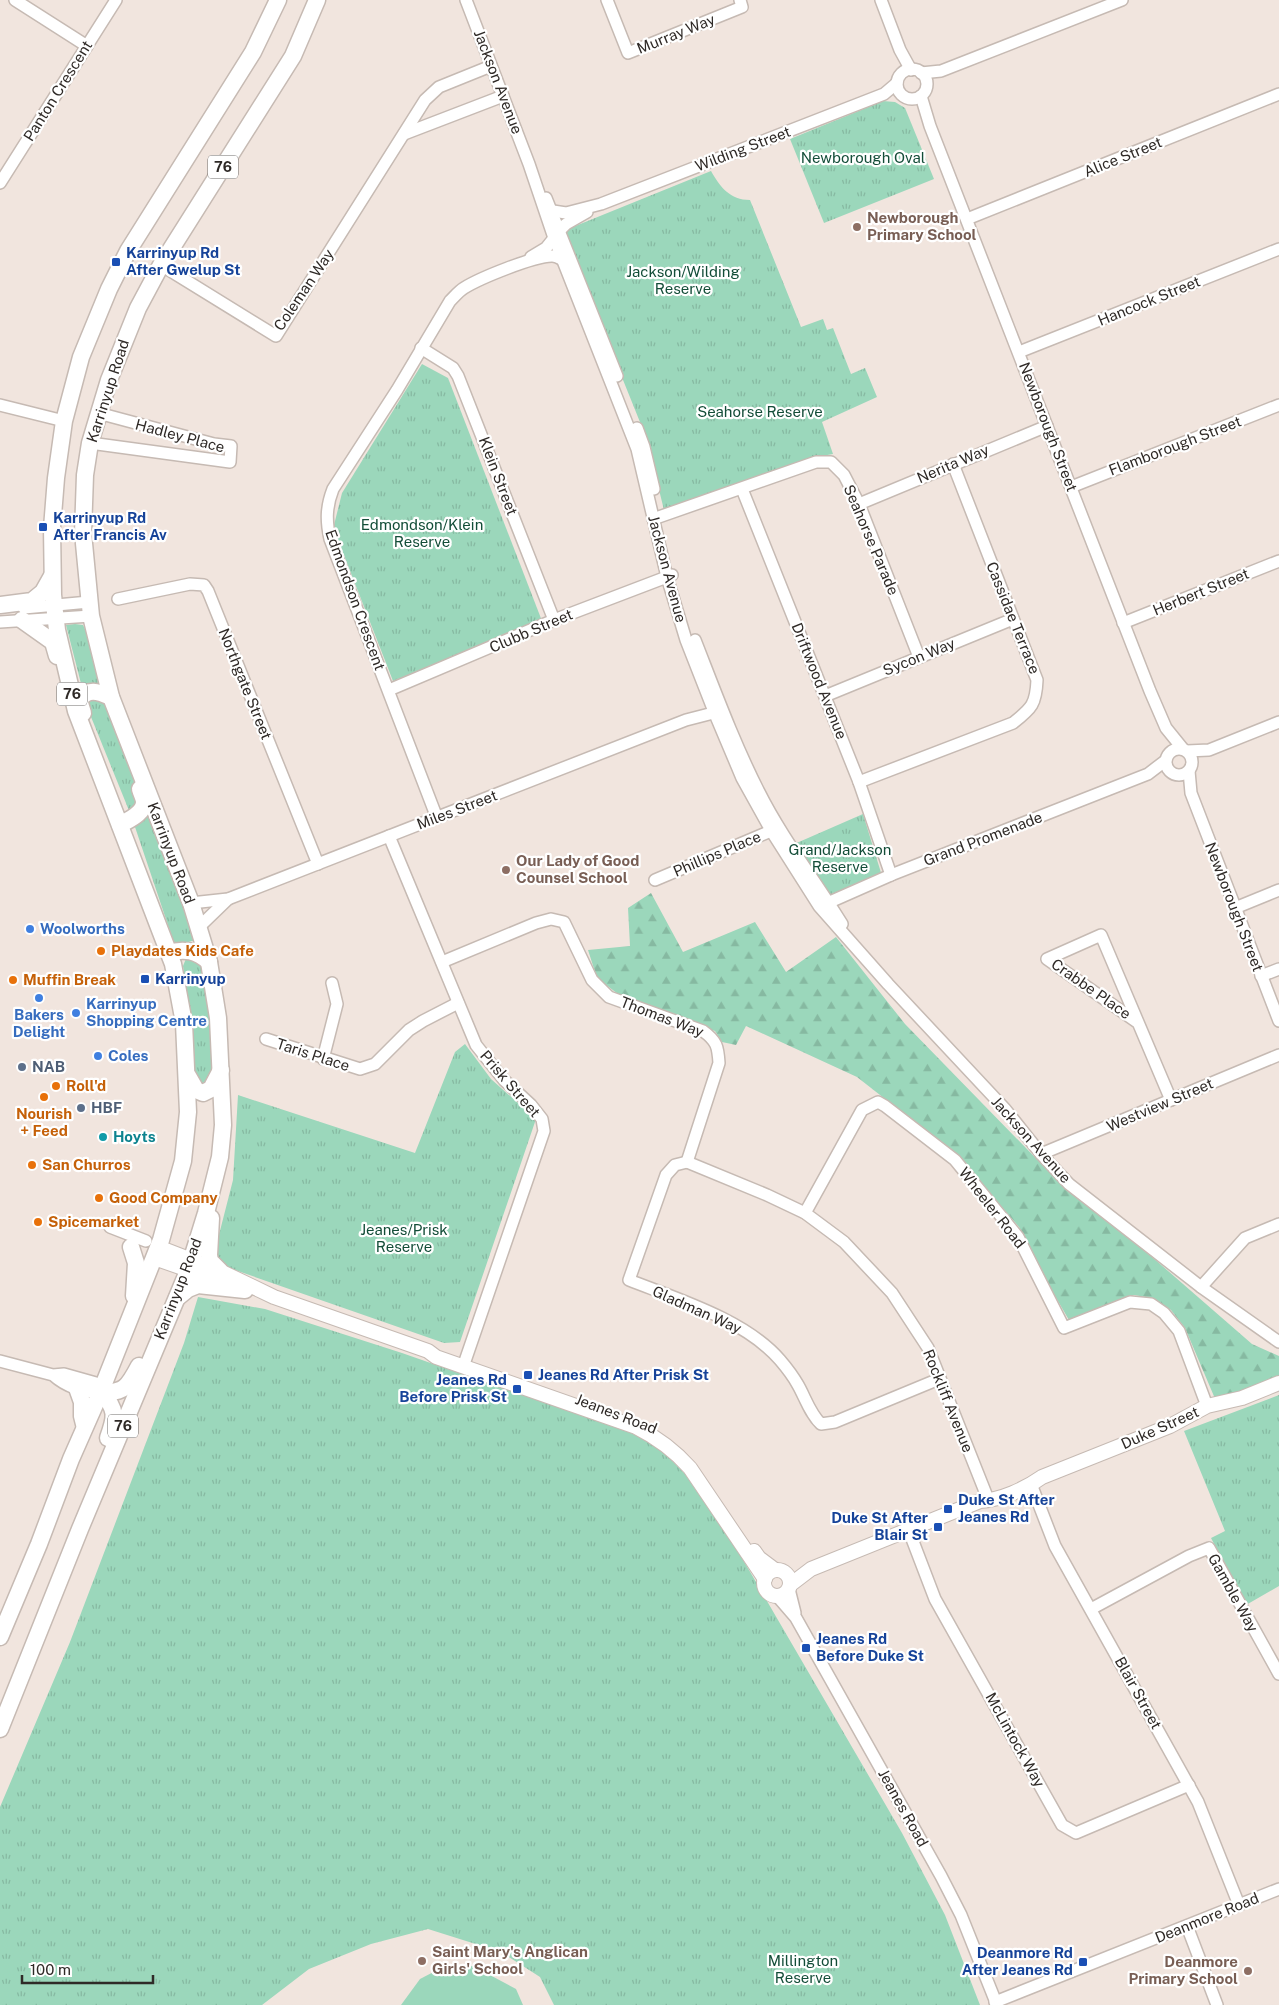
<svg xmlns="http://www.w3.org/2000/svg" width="1279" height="2005" viewBox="0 0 1279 2005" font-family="'Public Sans',sans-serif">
	<defs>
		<pattern id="grass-tufts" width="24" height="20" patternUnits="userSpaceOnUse" patternTransform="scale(1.25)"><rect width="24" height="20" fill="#9bd7bb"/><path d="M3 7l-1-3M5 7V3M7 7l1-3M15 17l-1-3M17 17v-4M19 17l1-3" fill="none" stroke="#86b9a1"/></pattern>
		<pattern id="forest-firs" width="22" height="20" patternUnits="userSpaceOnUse" patternTransform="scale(1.25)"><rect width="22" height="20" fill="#9bd7bb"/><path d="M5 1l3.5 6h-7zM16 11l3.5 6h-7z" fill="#86b9a1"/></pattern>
	</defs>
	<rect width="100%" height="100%" fill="#f1e5de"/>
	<!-- grass -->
	<g fill="url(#grass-tufts)">
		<polygon points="883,101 895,102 905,108 934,179 824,223 790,139"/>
		<path d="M711,171C720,187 730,200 750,200L801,327L823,319L827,330L833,328L851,374L865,368L877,397L822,422L833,454L816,457L664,510L646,437L563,231Z"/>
		<polygon points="422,364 448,378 542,621 393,681 338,540 334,525 342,493"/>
		<polygon points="75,624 83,625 90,639 141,803 130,813 87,707 66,625"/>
		<polygon points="149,809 199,942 192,941 175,946 134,824"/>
		<polygon points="863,814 882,876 828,898 792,845"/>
		<polygon points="187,956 203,961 212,1001 214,1078 200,1086 195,1081 192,1052 194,1042 183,966"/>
		<polygon points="465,1044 491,1079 536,1119 460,1342 444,1343 212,1262 233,1180 238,1095 415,1153 455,1052"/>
		<polygon points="198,1297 265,1309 402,1353 631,1433 660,1448 685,1474 742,1558 902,1833 945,1915 980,2005 554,2005 540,1977 501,1952 428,1929 371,1944 309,1969 262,2005 0,2005 0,1807 70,1642 184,1343"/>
		<polygon points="1279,1395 1279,1586 1246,1605 1211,1538 1225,1531 1184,1431"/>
	</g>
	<!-- forest -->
	<polygon fill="url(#forest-firs)" points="651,893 683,952 755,922 786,972 836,937 905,1024 1062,1185 1152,1257 1252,1344 1279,1356 1279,1376 1216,1401 1185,1328 1171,1310 1151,1298 1134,1295 1069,1320 1048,1284 1019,1227 958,1156 857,1077 746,1026 736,1045 722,1042 715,1031 622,997 597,978 588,950 630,946 628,908"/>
	<!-- garden -->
	<polygon fill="#9bd7bb" points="445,1966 473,1966 516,1989 523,2005 401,2005 420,1979"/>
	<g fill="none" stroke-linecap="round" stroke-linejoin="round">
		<defs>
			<g id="minor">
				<polyline points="15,0 87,46"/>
				<polyline points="466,0 529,164 554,238 637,449 667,577 686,640 715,714 742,778 772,832 819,906 888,984 1005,1109 1041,1154 1069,1184 1201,1287 1279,1342"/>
				<polyline points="607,0 628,53 742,7 740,0"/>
				<polyline points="881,0 900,50 911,70"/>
				<circle cx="912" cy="84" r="15"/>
				<polyline points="921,73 941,71 1122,0"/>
				<polyline points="921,96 930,126 1150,691 1166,728 1183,749"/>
				<polyline points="404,134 503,96"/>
				<polyline points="0,183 116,0"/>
				<polyline points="546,198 617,376"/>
				<polyline points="553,211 566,213 601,204 884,94 897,83"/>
				<polyline points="967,219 1279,94"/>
				<polyline points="560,230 566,224 587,212"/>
				<polyline points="531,257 546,248 554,238"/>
				<polyline points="161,265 276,336 425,100 439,87 491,66"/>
				<polyline points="421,348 453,368 458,376 554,620"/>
				<polyline points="1019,352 1279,249"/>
				<polyline points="0,405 64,421"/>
				<polyline points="637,428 644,447 654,489"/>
				<polyline points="90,443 230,462 231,446 214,444 98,413"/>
				<polyline points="1071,487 1279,405"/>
				<polyline points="742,489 859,782 891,875"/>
				<polyline points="859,504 1047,426"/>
				<polyline points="653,519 816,462 831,462 844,475 859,504 919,657"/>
				<polyline points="118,599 190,584 204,585 208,591 318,864"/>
				<polyline points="24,608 89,602"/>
				<polyline points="0,622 91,616"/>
				<polyline points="1123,623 1279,561"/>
				<path d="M695,640C715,691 734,743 759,792C782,838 815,880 842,924"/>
				<polyline points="389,690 554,620 672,575"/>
				<polyline points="825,696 1013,619"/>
				<circle cx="1179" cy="762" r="13"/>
				<polyline points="1187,751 1209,750 1279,722"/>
				<polyline points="1189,771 1191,793 1279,1021"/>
				<path d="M859,782L1013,723C1032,708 1036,704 1037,680L953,464"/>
				<path d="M437,818L330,539C326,521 326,507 333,489L397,390L450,301C455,296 459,291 464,288C480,278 534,256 552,256C556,256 559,258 563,260"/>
				<polyline points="389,836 476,1045 504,1080 531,1105 542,1119 544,1131 463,1367"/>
				<polyline points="655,880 778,828"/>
				<polyline points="191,903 228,899 686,720 721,711"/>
				<polyline points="823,905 891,875 1148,774 1165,761"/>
				<polyline points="1235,908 1279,890"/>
				<polyline points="199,927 228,899"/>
				<path d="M442,962L536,923L551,919L564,922L592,980L609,997L703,1031C717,1041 718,1047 719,1063L687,1162"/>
				<polyline points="1261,976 1279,969"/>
				<polyline points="1137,1022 1047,959 1101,935 1171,1100"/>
				<polyline points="266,1039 360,1069 375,1064 409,1030 423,1021 458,1003"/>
				<polyline points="323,1059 337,1004 332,983"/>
				<polyline points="1041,1154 1279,1055"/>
				<path d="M687,1162L675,1165L666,1175L629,1280C677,1299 746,1320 780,1360C786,1367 793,1376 798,1385C805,1397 810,1414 821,1424L835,1422L939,1379"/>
				<polyline points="687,1162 767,1195 805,1213 844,1242 892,1293 928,1348 986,1494"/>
				<polyline points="805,1213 862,1110 878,1102 885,1106 955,1160 1018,1237 1064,1328 1130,1302 1151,1304 1164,1313 1179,1331 1207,1406"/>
				<polyline points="110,1227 146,1241"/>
				<polyline points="1201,1287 1245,1238 1279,1224"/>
				<path d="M0,1361L53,1375L64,1374L96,1383L101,1391C85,1394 65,1386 53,1375"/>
				<polyline points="1031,1484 1055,1546 1198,1802 1239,1905"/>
				<polyline points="909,1531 935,1599 1062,1825 1076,1833 1189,1785"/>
				<polyline points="789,1589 795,1613"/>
				<polyline points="777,1596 796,1618 941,1876 961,1915 997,2005"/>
				<polyline points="1091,1609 1189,1556 1209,1548 1279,1674"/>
				<polyline points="1187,1926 1217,2005"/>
				<polyline points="995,2002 1279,1889"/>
			</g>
			<g id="major">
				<path d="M158,1247L220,1271L274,1297L428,1351L436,1357L636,1427C658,1438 674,1450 690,1468L765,1579"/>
				<polyline points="154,1258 229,1284"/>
				<polyline points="754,1551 759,1558 775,1570"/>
				<circle cx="777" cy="1583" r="13"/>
				<path d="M790,1585L811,1569L980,1501C1001,1500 1025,1489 1042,1477L1170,1426L1207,1406L1242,1398L1279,1383"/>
			</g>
			<g id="highway">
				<polyline points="0,605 32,601 43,592 52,576"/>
				<polyline points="22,620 53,642 57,656"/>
				<path d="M83,713L79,700C88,687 99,692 111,697"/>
				<path d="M120,825C128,820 144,814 144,802C144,798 141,793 140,789"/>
				<path d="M169,953C185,948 197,951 209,962"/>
				<polyline points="188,1076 196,1090 203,1093 211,1089 221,1070"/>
				<polyline points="211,1218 209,1255 210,1261 220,1271"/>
				<polyline points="131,1247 136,1263 134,1296"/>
				<polyline points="177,1298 188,1289 198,1285 245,1290"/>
				<polyline points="77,1388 82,1402 82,1416 84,1424"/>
				<path d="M101,1391C117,1410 116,1416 108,1438"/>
				<path d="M101,1391C124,1395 129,1385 139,1366"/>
				<polyline points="0,1637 39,1544 71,1459 101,1391 161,1240 183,1161 188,1112 184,1023 173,964 76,711 57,630 53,595 52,528 56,478 64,421 81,357 109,289 128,251 253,52 278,0"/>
				<polyline points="0,1729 80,1529 188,1271 206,1213 220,1157 223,1125 218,1018 209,962 191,903 111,697 91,616 83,533 85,475 90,443 109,380 138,308 161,265 293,56 317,0"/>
			</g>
		</defs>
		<!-- minor casing -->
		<use href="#minor" stroke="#c6bab3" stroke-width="14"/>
		<!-- major casing -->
		<use href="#major" stroke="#c6bab3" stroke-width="16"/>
		<!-- highway casing -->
		<use href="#highway" stroke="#c6bab3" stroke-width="19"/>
		<!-- minor -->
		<use href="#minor" stroke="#fff" stroke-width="11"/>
		<!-- major -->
		<use href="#major" stroke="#fff" stroke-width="14"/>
		<!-- highway -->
		<use href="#highway" stroke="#fff" stroke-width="16"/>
	</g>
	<!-- markers -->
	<g fill="#8d6e63" stroke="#fff" stroke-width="2">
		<circle cx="857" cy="227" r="5"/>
		<circle cx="506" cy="870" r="5"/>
		<circle cx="422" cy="1961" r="5"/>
		<circle cx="1248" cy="1971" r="5"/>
	</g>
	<g fill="#1a4fb4" stroke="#fff" stroke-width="2">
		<rect x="111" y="257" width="10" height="10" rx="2.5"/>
		<rect x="38" y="522" width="10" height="10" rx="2.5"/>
		<rect x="140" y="974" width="10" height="10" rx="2.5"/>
		<rect x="523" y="1370" width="10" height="10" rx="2.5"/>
		<rect x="512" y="1384" width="10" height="10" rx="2.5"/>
		<rect x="943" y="1504" width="10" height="10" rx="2.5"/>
		<rect x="933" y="1522" width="10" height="10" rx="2.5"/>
		<rect x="801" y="1643" width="10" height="10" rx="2.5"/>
		<rect x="1078" y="1957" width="10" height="10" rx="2.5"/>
	</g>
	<g fill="#3f7fe0" stroke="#fff" stroke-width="2">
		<circle cx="30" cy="929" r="5"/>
		<circle cx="39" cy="998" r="5"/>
		<circle cx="76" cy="1013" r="5"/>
		<circle cx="98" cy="1056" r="5"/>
	</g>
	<g fill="#e8710a" stroke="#fff" stroke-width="2">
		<circle cx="101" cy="951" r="5"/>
		<circle cx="13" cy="980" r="5"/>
		<circle cx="56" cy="1086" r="5"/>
		<circle cx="44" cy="1097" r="5"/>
		<circle cx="32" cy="1165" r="5"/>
		<circle cx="99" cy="1198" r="5"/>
		<circle cx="38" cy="1222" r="5"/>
	</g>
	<g fill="#5c6f8a" stroke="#fff" stroke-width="2">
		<circle cx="22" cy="1067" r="5"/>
		<circle cx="81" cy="1108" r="5"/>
	</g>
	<circle fill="#0f9aa8" stroke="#fff" stroke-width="2" cx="103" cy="1137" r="5"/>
	<g text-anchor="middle" stroke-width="4.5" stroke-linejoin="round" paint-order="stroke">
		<!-- shield labels -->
		<g fill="#fff" stroke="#6d6a68" stroke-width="1">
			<rect x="208" y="155.5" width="30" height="23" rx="4"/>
			<rect x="57" y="682.5" width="30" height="23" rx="4"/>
			<rect x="108" y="1414.5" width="30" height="23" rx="4"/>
		</g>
		<g font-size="14" font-weight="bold" fill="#2f2a27">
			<text x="223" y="172">76</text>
			<text x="72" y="699">76</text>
			<text x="123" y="1431">76</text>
		</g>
		<!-- street labels -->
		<g font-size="15" fill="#2f2a27" stroke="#fff">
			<text transform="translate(676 34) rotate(-22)" y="5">Murray Way</text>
			<text transform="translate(498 82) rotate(69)" y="5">Jackson Avenue</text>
			<text transform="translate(58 91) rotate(-58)" y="5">Panton Crescent</text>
			<text transform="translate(743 149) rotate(-21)" y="5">Wilding Street</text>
			<text transform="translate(1123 157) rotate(-22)" y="5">Alice Street</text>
			<text transform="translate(304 290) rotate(-56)" y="5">Coleman Way</text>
			<text transform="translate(1149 301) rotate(-22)" y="5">Hancock Street</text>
			<text transform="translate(108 391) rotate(-72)" y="5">Karrinyup Road</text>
			<text transform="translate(1048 427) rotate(69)" y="5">Newborough Street</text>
			<text transform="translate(180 436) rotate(15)" y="5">Hadley Place</text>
			<text transform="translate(1175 446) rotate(-21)" y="5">Flamborough Street</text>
			<text transform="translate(953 464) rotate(-23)" y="5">Nerita Way</text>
			<text transform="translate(498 476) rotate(69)" y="5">Klein Street</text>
			<text transform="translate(871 540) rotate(67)" y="5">Seahorse Parade</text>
			<text transform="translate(667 569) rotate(75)" y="5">Jackson Avenue</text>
			<text transform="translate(1201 592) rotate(-22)" y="5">Herbert Street</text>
			<text transform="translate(355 600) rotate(70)" y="5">Edmondson Crescent</text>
			<text transform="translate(1013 618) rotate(68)" y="5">Cassidae Terrace</text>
			<text transform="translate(531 631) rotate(-23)" y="5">Clubb Street</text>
			<text transform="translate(919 657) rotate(-22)" y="5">Sycon Way</text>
			<text transform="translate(819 681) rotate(68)" y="5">Driftwood Avenue</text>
			<text transform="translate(245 684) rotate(68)" y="5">Northgate Street</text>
			<text transform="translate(457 810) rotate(-21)" y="5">Miles Street</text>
			<text transform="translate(983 839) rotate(-21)" y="5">Grand Promenade</text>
			<text transform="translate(171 853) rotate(69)" y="5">Karrinyup Road</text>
			<text transform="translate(717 854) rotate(-23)" y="5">Phillips Place</text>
			<text transform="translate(1234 907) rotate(69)" y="5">Newborough Street</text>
			<text transform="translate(1091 989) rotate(35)" y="5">Crabbe Place</text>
			<text transform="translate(662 1017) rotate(21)" y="5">Thomas Way</text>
			<text transform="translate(313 1055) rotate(18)" y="5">Taris Place</text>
			<text transform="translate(510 1084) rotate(49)" y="5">Prisk Street</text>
			<text transform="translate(1160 1105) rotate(-23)" y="5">Westview Street</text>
			<text transform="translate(1031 1140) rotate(48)" y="5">Jackson Avenue</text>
			<text transform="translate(992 1208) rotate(52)" y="5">Wheeler Road</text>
			<text transform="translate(178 1289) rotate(-69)" y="5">Karrinyup Road</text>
			<text transform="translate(697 1310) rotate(24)" y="5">Gladman Way</text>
			<text transform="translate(948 1401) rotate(68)" y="5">Rockliff Avenue</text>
			<text transform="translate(616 1414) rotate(21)" y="5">Jeanes Road</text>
			<text transform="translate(1160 1428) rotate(-24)" y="5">Duke Street</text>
			<text transform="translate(1233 1593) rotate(61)" y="5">Gamble Way</text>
			<text transform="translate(1138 1693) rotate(61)" y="5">Blair Street</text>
			<text transform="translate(1015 1740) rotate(61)" y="5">McLintock Way</text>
			<text transform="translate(903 1808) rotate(61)" y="5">Jeanes Road</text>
			<text transform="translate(1207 1918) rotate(-22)" y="5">Deanmore Road</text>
		</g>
		<!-- park labels -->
		<g font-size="15" fill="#134d38" stroke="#fff">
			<text x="863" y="163">Newborough Oval</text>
			<text x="683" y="277">Jackson/Wilding<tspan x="683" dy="17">Reserve</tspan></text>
			<text x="760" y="417">Seahorse Reserve</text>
			<text x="422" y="530">Edmondson/Klein<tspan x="422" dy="17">Reserve</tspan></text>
			<text x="840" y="855">Grand/Jackson<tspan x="840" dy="17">Reserve</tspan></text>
			<text x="404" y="1235">Jeanes/Prisk<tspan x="404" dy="17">Reserve</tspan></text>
			<text x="803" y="1966">Millington<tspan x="803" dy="17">Reserve</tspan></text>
		</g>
		<!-- education labels -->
		<g font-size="15" font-weight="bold" fill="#785e54" stroke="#fff" text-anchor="start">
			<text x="867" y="223">Newborough<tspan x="867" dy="17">Primary School</tspan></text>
			<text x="516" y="866">Our Lady of Good<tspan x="516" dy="17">Counsel School</tspan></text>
			<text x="432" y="1957">Saint Mary's Anglican<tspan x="432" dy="17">Girls' School</tspan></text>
			<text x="1238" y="1967" text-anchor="end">Deanmore<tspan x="1238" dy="17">Primary School</tspan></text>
		</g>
		<!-- transit labels -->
		<g font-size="15" font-weight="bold" fill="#164399" stroke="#fff" text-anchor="start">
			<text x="126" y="258">Karrinyup Rd<tspan x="126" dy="17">After Gwelup St</tspan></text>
			<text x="53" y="523">Karrinyup Rd<tspan x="53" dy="17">After Francis Av</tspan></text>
			<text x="155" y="984">Karrinyup</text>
			<text x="538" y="1380">Jeanes Rd After Prisk St</text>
			<text x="507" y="1385" text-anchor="end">Jeanes Rd<tspan x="507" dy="17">Before Prisk St</tspan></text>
			<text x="958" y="1505">Duke St After<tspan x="958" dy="17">Jeanes Rd</tspan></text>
			<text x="928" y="1523" text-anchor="end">Duke St After<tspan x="928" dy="17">Blair St</tspan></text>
			<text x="816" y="1644">Jeanes Rd<tspan x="816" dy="17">Before Duke St</tspan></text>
			<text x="1073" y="1958" text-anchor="end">Deanmore Rd<tspan x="1073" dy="17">After Jeanes Rd</tspan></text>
		</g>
		<!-- shop labels -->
		<g font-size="15" font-weight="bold" fill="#366cbe" stroke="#fff" text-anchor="start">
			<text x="40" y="934">Woolworths</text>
			<text x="86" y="1009">Karrinyup<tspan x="86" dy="17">Shopping Centre</tspan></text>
			<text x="39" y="1020" text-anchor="middle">Bakers<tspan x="39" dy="17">Delight</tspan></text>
			<text x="108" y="1061">Coles</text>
		</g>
		<!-- food labels -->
		<g font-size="15" font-weight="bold" fill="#c56008" stroke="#fff" text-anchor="start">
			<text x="111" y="956">Playdates Kids Cafe</text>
			<text x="23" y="985">Muffin Break</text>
			<text x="66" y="1091">Roll'd</text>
			<text x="44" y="1119" text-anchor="middle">Nourish<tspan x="44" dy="17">+ Feed</tspan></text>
			<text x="42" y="1170">San Churros</text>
			<text x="109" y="1203">Good Company</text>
			<text x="48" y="1227">Spicemarket</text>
		</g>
		<!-- service labels -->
		<g font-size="15" font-weight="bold" fill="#4e5e75" stroke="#fff" text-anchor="start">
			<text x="32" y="1072">NAB</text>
			<text x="91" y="1113">HBF</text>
		</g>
		<!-- culture labels -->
		<g font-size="15" font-weight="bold" fill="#0d838f" stroke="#fff" text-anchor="start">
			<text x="113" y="1142">Hoyts</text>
		</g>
	</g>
	<!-- scale -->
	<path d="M22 1975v8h131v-8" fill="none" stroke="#2f2a27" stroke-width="2.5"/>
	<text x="30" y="1975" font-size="15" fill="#2f2a27" stroke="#ffffff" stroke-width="4" paint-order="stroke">100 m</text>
</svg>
